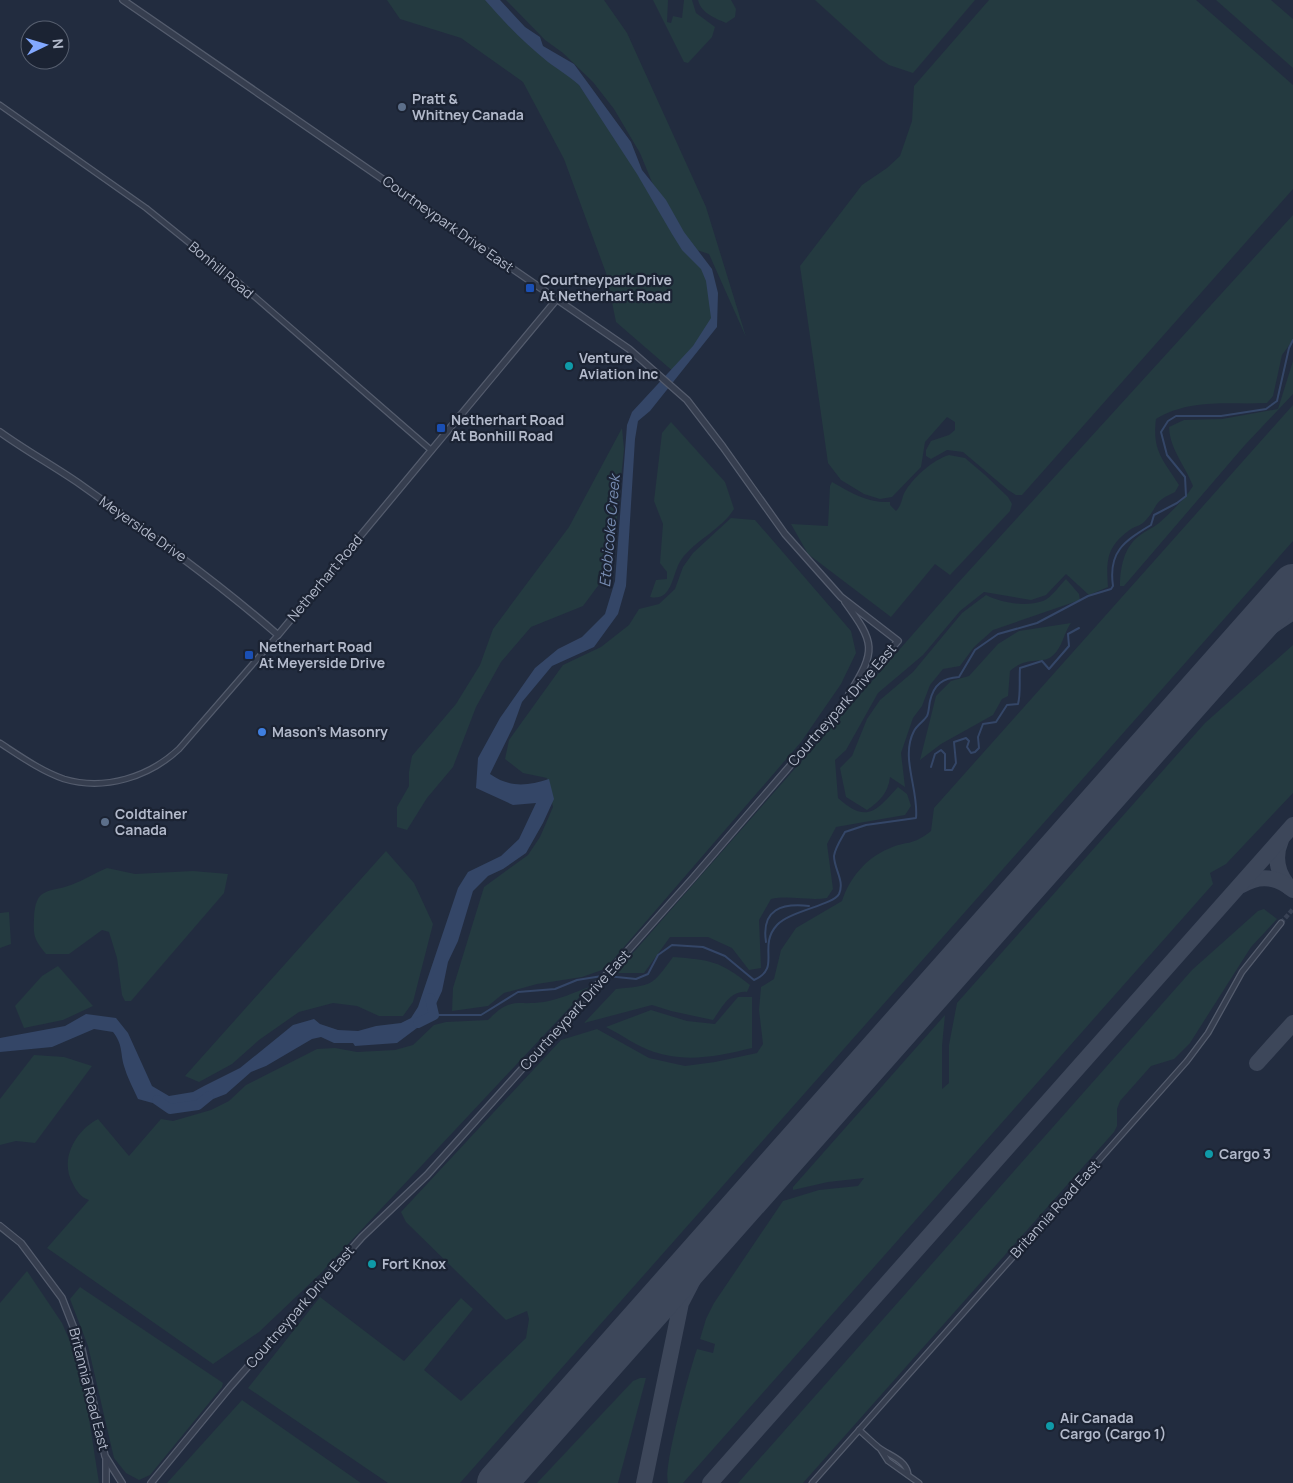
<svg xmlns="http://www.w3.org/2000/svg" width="1293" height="1483" viewBox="0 0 1293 1483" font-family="Manrope,sans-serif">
	<rect width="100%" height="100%" fill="#222c3f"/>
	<!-- green -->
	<g fill="#243a40">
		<polygon points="387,0 490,0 570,72 705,267 715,319 675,373 616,322 606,273 564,159 523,82 461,38 400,19"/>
		<polygon points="506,0 604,0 627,33 706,207 746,337 709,254 691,248 654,187 640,153 614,109 593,82 563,53 545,40"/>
		<polygon points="653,0 668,0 667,22 671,23 673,16 682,18 684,0 692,0 696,13 715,27 712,37 688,63 684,62"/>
		<path d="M698,0H731L736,9L735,17L726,23C715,18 701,13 698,0Z"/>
		<polygon points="815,0 975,0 913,73 889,65 880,59"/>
		<polygon points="989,0 1196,0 1293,85 1293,189 1022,495 1016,495 1008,490 963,452 947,450 931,459 926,456 926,450 931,441 949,435 955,430 955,422 947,417 925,442 921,467 892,497 880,499 864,494 841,480 828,463 800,266 862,185 887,168 900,156 912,121 914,86"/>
		<polygon points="1216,0 1271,0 1293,19 1293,68"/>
		<path d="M1293,215V340L1282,355L1273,396L1267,403C1227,405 1192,398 1156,419C1152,451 1163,459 1179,485L1175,492C1151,503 1160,505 1145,521C1142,525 1136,526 1131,529C1107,546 1106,559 1108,587L1089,595L1066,574L1046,595L1031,600L984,592L960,611L923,655L878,693L846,750L835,760L838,798C867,824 876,811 898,787L907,794L911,806L905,815L836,827L827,844L833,889L827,898C808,901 790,895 771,899L759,920L761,968L749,970L732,948L708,937H670L644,973H618V970L957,584Z"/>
		<path d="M1293,361V394L1244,446L1124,586H1120C1120,568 1124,547 1139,536C1145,531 1153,528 1159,523C1171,512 1184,500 1193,486C1185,465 1170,450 1169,427L1184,420L1222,419L1278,409Z"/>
		<path d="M1293,405V541L460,1483H388L248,1388L320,1297L404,1361L461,1298L473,1309L424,1370L461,1401L526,1338L529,1319L527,1311L506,1320L406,1222L401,1212L561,1040L597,1029L649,1058L685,1066L715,1062L757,1053L763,1044L759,1010L761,987L774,979L781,950L796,928L842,901C849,879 866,858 888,849C907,840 911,847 931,831L934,808Z"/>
		<path d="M671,422L725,482L734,509C721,530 695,540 681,560C672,573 673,602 650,597L656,580L667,579V572L660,563L663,524L654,501L662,433Z"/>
		<polygon points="622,428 624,449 612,567 583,606 531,627 501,662 476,707 453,767 427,798 407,830 397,827 397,807 409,786 409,772 412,756 456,704 480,665 493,629 569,527"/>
		<path d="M949,455L965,458L985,475L1008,497L1012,504L1010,511L950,575L935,564L891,617L808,554L791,524L828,526L830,486L832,482C851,493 868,503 890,502V505L896,511C903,504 901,497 906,490C915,476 933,460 949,455Z"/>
		<polygon points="731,518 755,520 851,631 856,653 841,684 801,742 605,969 582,977 537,984 504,993 488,1006 452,1011 453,988 484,887 528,855 540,837 553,807 547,778 523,773 505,759 509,740 563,665 601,647 629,625 639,609 659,604 675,589 683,567 693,553"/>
		<path d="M1066,579L1079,594L1080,600L993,630L974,647L960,666L943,669L930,685L922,706L913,718L901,753L905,787L890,777C888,793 880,801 867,810L846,797L840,768L852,756L867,719L880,700L913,672L962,613L986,595C1002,603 1025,607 1043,601C1051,598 1060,585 1066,579Z"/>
		<path d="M1071,623C1063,634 1063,648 1051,657C1041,664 1026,656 1010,671L1008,696L1002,699L993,715L941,744L920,760L936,696L951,681L969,676L998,644L1019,631Z"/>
		<path d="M1293,645V793L1226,864L1210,873L1213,884L683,1483H668C663,1467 690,1369 697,1349L713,1353L715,1344L700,1339L706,1319L714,1303L783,1201L819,1190L858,1186L864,1178L828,1182L793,1190V1187L945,1015L942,1046V1089L949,1083V1045L957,1003L1205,723Z"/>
		<polygon points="386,851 414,883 433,924 413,1002 403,1016 379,1016 357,1006 333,1003 299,1012 259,1040 232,1064 199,1082 185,1076"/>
		<path d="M107,868L135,874L193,871L228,874L224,893L131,1001H125L122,995L117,958L109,932L102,930L69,954H46C35,940 33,937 34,919C35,886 49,893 71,885C84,880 95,873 107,868Z"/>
		<polygon points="1264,909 1277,919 1251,947 1190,1043 1174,1059 1151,1066 1120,1101 1117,1109 1117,1126 1114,1132 803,1483 738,1483 1192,970 1258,911"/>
		<polygon points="9,912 11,944 0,948 0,913"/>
		<path d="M673,957C711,960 720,961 750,985L747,992C730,990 722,1008 713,1020L671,1011L652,1005L584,1023L616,989C653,985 651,987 673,957Z"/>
		<polygon points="58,966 93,1006 63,1020 24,1028 15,1006 42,976"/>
		<path d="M589,987L320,1274L259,1332L213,1364L47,1248L89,1200C82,1198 76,1191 73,1184C59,1160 75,1131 98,1119L129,1156L161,1119L173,1121L211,1110L229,1101L246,1085L317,1049L335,1048L357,1052L395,1050L413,1045L434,1025L446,1022L488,1020C512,996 515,1006 544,1002C560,999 573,993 589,987Z"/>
		<path d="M738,997H752V1048C719,1056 687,1063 654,1052C638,1047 622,1035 606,1027L651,1010L687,1021L715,1024Z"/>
		<polygon points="34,1055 64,1057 92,1066 35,1143 16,1141 0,1145 0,1099"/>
		<polygon points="27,1271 62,1323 81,1367 99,1483 0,1483 0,1303"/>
		<polygon points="80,1287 223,1383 222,1387 150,1475 139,1480 126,1473 114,1458 88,1346 70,1299"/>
		<polygon points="640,1378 646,1378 618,1483 537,1483 633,1381"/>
		<polygon points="242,1400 361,1483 167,1483"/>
	</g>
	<!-- water -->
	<path fill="#344667" d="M485,0H500L525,27L540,37L543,46L574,64L631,142L642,170L666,200L684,232L712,269L718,293L717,327L650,411L638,421L635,439L626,586L618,614L594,647L552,666L522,702L513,727L490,774C510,788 527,786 549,779L554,799L543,823L526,853L503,869L488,876L473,891L458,941L448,962L442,991L429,1019L397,1043L355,1046L353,1043H334L321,1037L312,1039L266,1066L251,1072L226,1094L182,1111L138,1099C133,1088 127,1077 124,1066C120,1051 123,1045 113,1032L94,1029L52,1047L0,1052V1038L65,1026L86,1014L116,1018L128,1033L152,1086L169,1096L193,1092L204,1086L240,1068L293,1025L314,1019L320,1024L338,1030L358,1031L376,1026L401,1023L411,1018L418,1007L458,888L468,872L501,856L519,839L536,803L513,805L476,788L478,758L500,718L535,668L558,649L582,637L605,614L615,581L627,425L632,412L693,346L711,318L706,281L701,269L682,250L672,234L637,174L579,85C569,76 559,70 548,62C525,44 504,22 485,0Z"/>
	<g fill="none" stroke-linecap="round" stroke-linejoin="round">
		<!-- stream -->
		<g stroke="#344667" stroke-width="2">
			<path d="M931,767L935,754L941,750L945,754V770H952L956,763L954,742L966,738L969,741L967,747L971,753L975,752L979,748L978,737L983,724L996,722L1007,705L1018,704C1021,693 1019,680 1020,668L1042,661L1049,669L1069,646L1068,634L1079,628"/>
			<path d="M766,942C761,909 782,903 809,906"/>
			<path d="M607,976L636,979L648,974L658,955L672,945L703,947L725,956L754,980C782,968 757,947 777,925C790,911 833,905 839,894C845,881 834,869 834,856C835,848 841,839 845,832L866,825L916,818C919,790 900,757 914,731C917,725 924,721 927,716C929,712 929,705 930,701C934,684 943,678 959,677L975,650L998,634L1037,623L1088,596L1111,589L1113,586C1108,552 1124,541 1151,525L1154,515L1177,503L1186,496L1185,477L1167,455L1161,432L1168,421L1176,416H1221L1266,409L1277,401L1289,348L1293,340"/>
			<polyline points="434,1015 481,1015 518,992 555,989 577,980 602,976"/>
		</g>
		<!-- river -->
		<g stroke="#344667" stroke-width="10">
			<polyline points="418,1023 434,1015 430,998"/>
			<polyline points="157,1100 170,1109 198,1105 209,1096"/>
		</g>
		<!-- taxiway -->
		<g stroke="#3d475a" stroke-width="16">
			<path d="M1207,682C1234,655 1261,632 1293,612"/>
			<path d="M1281,840C1274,856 1277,873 1289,887"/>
			<path d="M1242,885C1260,874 1278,877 1293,890"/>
			<polyline points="1257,1063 1293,1023"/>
			<polyline points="644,1483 681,1303 706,1255 731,1219"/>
			<polyline points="710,1483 1293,825"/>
		</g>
		<!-- runway -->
		<polyline stroke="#3d475a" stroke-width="40" points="497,1483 1293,584"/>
		<!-- minor-tunnel -->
		<polyline stroke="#384154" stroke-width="4.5" stroke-dasharray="4.5 2" stroke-linecap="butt" points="1281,923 1293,909"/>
		<defs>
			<g id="minor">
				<polyline points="0,105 146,208 239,283 431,450"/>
				<path d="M0,743C20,756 41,771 64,779C105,791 149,777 179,749L278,635"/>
				<path d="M859,1430C865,1435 871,1441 878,1447C888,1455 905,1459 908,1473"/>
				<polyline points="881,1450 888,1461 919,1483"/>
				<polyline points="812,1483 1187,1061 1208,1033 1242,972 1281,923"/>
			</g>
			<g id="tertiary">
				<polyline points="123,0 629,349 687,400 723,447 785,534 841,597 898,641 692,879 427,1175 362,1237 230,1387 151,1483"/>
				<path d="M0,432C25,450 52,465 77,482C146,531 215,580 278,635L557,299"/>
				<path d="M845,602C875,643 877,650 849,694"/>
				<polyline points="0,1226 21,1243 62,1298 82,1349 105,1456 122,1483"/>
				<polyline points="106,1460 106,1483"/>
			</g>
		</defs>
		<!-- minor casing -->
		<use href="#minor" stroke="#545c6d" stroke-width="7"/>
		<!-- tertiary casing -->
		<use href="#tertiary" stroke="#545c6d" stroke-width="8"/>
		<!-- minor -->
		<use href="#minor" stroke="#363e4f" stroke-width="4.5"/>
		<!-- tertiary -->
		<use href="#tertiary" stroke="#363e4f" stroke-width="5.5"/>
	</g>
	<!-- markers -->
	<g fill="#5c6f8a" stroke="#1b2333" stroke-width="2">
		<circle cx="402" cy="107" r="5"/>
		<circle cx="105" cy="822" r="5"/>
	</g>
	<g fill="#1a4fb4" stroke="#1b2333" stroke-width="2">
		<rect x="525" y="283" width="10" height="10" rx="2.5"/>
		<rect x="436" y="423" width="10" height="10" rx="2.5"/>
		<rect x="244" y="650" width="10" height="10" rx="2.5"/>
	</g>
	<g fill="#0f9aa8" stroke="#1b2333" stroke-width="2">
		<circle cx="569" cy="366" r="5"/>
		<circle cx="1209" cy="1154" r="5"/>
		<circle cx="372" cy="1264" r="5"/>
		<circle cx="1050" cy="1426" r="5"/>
	</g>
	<circle fill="#3f7fe0" stroke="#1b2333" stroke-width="2" cx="262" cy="732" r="5"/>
	<g text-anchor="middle" stroke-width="4.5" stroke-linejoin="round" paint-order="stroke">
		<!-- poi labels -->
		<g font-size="14" font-weight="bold" fill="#b2b9ca" stroke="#1b2333" text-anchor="start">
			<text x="412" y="104">Pratt &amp;<tspan x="412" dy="16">Whitney Canada</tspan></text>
			<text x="540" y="285">Courtneypark Drive<tspan x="540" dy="16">At Netherhart Road</tspan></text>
			<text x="579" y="363">Venture<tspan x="579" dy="16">Aviation Inc</tspan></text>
			<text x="451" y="425">Netherhart Road<tspan x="451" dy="16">At Bonhill Road</tspan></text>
			<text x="259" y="652">Netherhart Road<tspan x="259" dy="16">At Meyerside Drive</tspan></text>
			<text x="272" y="737">Mason's Masonry</text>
			<text x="115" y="819">Coldtainer<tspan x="115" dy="16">Canada</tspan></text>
			<text x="1219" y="1159">Cargo 3</text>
			<text x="382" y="1269">Fort Knox</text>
			<text x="1060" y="1423">Air Canada<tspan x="1060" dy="16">Cargo (Cargo 1)</tspan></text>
		</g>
		<!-- street labels -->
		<g font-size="14" fill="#b2b9ca" stroke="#1b2333">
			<text transform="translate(448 224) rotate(35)" y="5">Courtneypark Drive East</text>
			<text transform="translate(221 270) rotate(40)" y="5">Bonhill Road</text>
			<text transform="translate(143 529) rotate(35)" y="5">Meyerside Drive</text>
			<text transform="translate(325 578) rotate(-50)" y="5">Netherhart Road</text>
			<text transform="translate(842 705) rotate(-49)" y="5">Courtneypark Drive East</text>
			<text transform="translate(575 1010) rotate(-48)" y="5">Courtneypark Drive East</text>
			<text transform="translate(1055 1209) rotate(-48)" y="5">Britannia Road East</text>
			<text transform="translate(300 1307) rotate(-49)" y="5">Courtneypark Drive East</text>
			<text transform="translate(89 1389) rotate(76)" y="5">Britannia Road East</text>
		</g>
		<!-- water labels -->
		<g font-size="15" font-style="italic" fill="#788db3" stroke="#1b2333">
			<text transform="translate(610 531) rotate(-85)" y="5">Etobicoke Creek</text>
		</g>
	</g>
	<!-- north arrow -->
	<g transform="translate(45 45) rotate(85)"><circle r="24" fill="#1b2333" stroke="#575f6f"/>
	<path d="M0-4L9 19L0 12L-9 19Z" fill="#82a8ff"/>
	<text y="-8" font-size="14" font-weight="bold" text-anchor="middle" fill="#b2b9ca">N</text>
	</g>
</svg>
